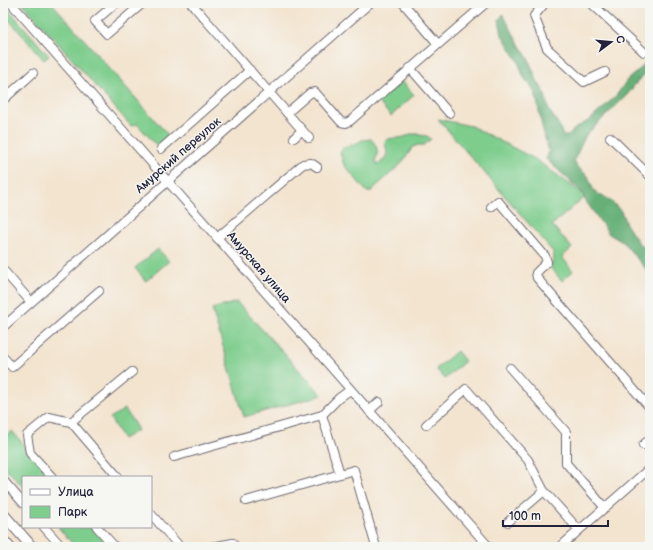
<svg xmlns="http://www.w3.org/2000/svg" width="653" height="550" viewBox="0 0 653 550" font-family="'Balsamiq Sans',sans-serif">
	<rect width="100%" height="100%" fill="#f6f6f2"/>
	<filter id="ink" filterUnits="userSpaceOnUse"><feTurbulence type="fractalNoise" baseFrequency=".025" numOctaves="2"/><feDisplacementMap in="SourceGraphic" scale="8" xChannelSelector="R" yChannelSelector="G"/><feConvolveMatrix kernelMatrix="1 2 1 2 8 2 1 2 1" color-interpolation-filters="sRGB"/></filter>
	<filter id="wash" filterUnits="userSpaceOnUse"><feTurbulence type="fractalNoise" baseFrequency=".012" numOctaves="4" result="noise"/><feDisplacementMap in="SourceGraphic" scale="16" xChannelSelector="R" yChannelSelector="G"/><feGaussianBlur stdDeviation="0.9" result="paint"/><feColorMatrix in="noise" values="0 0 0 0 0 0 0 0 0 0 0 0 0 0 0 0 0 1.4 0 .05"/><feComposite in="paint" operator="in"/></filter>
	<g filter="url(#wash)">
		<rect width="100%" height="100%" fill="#f3e4cf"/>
		<!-- green -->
		<g fill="#7ecd8d" stroke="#507864">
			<polygon points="3,3 49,56 44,60 3,13"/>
			<polygon points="22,3 52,3 169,136 157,146 137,124 131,126"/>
			<polygon points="402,81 414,95 391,116 378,102"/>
			<polygon points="438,119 471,126 535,159 586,196 552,225 572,248 562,257 573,271 562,281 550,267 554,259 553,252"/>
			<path d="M410,134H418L419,135L427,136L431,139L424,145H418L413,147L401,164L370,192H367L344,165L340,152L343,147L357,143L362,140L371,139C378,146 379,153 375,161L378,165C388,156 388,155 385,143L386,140C396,136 402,140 410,134Z"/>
			<polygon points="158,249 169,261 146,281 135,268"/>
			<polygon points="237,302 322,395 244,417 212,309"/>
			<polygon points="457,351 465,361 445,379 436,369"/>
			<polygon points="125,409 138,430 123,439 110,418"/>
			<polygon points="3,430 7,435 12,431 52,477 23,477 23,487 3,465"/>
			<polygon points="58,527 96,527 113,547 75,547"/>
		</g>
		<!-- forest -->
		<polygon fill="#66b078" stroke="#44695a" points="503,14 520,46 528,58 538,83 544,91 549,110 559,125 563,136 567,136 577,127 590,120 601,110 616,96 627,80 642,67 650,55 650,71 640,78 627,95 586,135 574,160 577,167 588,176 593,189 598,194 611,201 621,211 626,224 640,245 647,247 650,250 650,274 623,242 609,234 585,200 582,192 546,159 549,152 543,131 536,96 532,87 527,82 523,76 518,61 502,35 499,20"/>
	</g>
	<g filter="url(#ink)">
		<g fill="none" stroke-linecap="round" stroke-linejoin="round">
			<defs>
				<g id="minor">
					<polyline points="11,3 489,547"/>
					<polyline points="116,3 95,21 107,34 143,3"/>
					<polyline points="191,3 309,138"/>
					<polyline points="403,3 438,44"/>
					<polyline points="545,3 534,16 547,48 584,82 605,72"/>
					<polyline points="591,3 644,52"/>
					<polyline points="410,68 449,113"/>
					<polyline points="3,100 33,73"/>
					<polyline points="287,113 310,93 315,92 341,122 346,123 350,121 486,3"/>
					<polyline points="610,137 650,176"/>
					<polyline points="294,138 302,130"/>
					<polyline points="161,149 250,70"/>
					<polyline points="491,207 498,201 545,256 547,262 536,273 537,278 650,408"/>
					<polyline points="217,238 303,164 311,163 317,167"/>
					<polyline points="3,270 31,302"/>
					<polyline points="3,327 370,3"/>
					<polyline points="3,357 12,367 99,291"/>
					<polyline points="510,368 566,432 566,463 605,508"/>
					<polyline points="369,411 379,402"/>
					<polyline points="71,422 132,372"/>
					<polyline points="426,425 466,389 528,460 544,491 579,530"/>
					<polyline points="643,445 650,439"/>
					<polyline points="174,457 322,415 339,398 350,390"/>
					<polyline points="340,474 354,470 376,547"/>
					<polyline points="52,477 30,453 27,435 49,417 71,422 118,477"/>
					<polyline points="3,480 23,503"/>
					<polyline points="246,501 340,474 322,415"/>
					<polyline points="151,514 180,547"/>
					<polyline points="508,522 544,491"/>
					<polyline points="44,527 62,547"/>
					<polyline points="97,527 115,547"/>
					<polyline points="211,547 233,543"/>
					<polyline points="560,547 650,468"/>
				</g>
				<g id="major">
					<polyline points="3,514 32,547"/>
					<polyline points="3,540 9,547"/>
				</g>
			</defs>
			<!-- minor casing -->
			<use href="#minor" stroke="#6b666f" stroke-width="10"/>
			<!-- major casing -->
			<use href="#major" stroke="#6b666f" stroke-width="12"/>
			<!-- minor -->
			<use href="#minor" stroke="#fff" stroke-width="8"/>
			<!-- major -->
			<use href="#major" stroke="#fff" stroke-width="10"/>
		</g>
	</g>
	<g text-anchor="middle" stroke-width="3" stroke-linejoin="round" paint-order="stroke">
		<!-- street labels -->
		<g font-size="12" fill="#22223b" stroke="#f6f6f2">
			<text transform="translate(178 155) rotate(-41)" y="4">Амурский переулок</text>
			<text transform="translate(259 267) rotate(49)" y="4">Амурская улица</text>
		</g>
	</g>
	<!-- margin -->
	<rect width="653" height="550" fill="none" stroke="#f6f6f2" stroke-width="16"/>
	<!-- legend -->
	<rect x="22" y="476" width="130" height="52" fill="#f6f6f2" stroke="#a1a1a9"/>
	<rect x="30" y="489" width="20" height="6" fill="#ffffff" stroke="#a1a1a9"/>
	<text x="58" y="496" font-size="12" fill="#22223b">Улица</text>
	<rect x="30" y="506" width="20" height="12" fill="#7ecd8d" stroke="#a1a1a9"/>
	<text x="58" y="516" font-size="12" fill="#22223b">Парк</text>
	<!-- north arrow -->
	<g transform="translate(611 42) rotate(74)" stroke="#f6f6f2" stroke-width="3" paint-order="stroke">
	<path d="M0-3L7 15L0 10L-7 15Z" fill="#22223b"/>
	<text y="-6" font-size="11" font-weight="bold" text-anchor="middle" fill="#22223b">С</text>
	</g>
	<!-- scale -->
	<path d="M503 520v6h105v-6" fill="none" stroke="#22223b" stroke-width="2"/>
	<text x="509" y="520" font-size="12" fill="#22223b" stroke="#f6f6f2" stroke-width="3" paint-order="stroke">100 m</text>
</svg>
